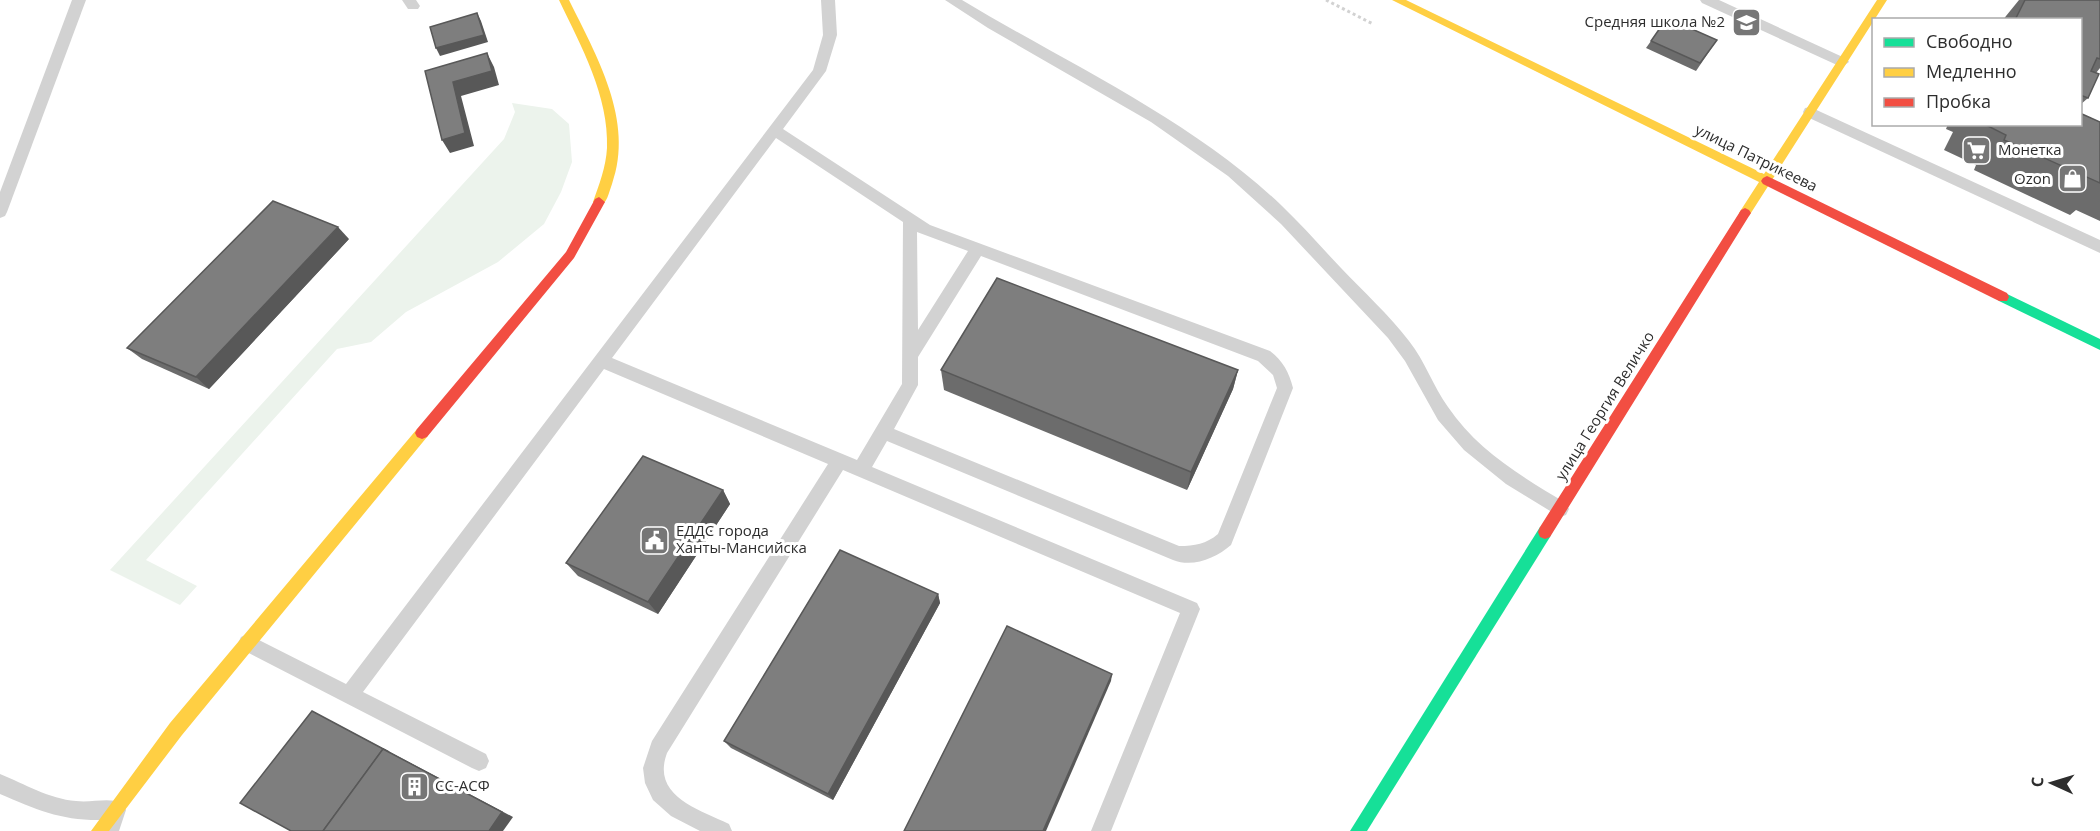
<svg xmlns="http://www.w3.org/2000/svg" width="2100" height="831" viewBox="0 0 2100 831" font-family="'Open Sans',sans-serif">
	<rect width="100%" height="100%" fill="#fff"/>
	<!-- green -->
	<polygon fill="#ecf3ec" points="512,103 552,109 569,124 572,162 561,192 544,224 498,262 406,312 371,342 337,349 146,560 197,586 180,605 110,570 504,139 515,112"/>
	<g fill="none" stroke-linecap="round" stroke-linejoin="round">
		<!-- path -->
		<polyline stroke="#d2d2d2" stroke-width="3" stroke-dasharray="3 3" stroke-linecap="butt" points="1326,0 1373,24"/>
		<!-- lane -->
		<g fill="#d2d2d2" fill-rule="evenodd">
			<polygon points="72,0 86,0 7,212 5,216 0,218 0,192"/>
			<polygon points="402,0 416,0 420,6 418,9 408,9"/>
			<path d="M821,0H835L837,35L826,71L783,129L930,225L1270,351C1283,361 1289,372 1293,388L1231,545C1216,558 1193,568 1173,560L887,441L872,467L1197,603L1200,609L1111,831H1091L1180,613L843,470L667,753C651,796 698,809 729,824L732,831H700L671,816L653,800L645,783L643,768L652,741L828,464L604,369L363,692L486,754L489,761L486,768L479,771L472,768L241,649L238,643L241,637L247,634L346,684L813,70L823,35ZM776,138L903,222L902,384L857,460L612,358ZM917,232L968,251L918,330ZM981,256L1258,361L1273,375L1277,388L1218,534C1206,544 1195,546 1179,546L894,429L918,385V357Z"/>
			<path d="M945,0H962C1070,65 1189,118 1281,205C1302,225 1321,247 1341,268C1364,292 1388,314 1409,341C1425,361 1433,386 1448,407C1477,450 1522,477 1566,503L1569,509L1566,515L1560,517L1506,484L1464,450L1438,420L1405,361L1388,338L1281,224L1228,176L1151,122L988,28Z"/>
			<polygon points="1700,0 1719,0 1847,59 1849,62 1842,67 1837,65 1702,3"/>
			<polygon points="1810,107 2100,240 2100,253 1805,116 1803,112 1805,108"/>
			<path d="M0,774C25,784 49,799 76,801C92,803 108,797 123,803L126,810L119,831H99L103,820C62,821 37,810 0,794Z"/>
		</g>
		<!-- fast -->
		<g fill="#16e098" fill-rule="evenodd">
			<polygon points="2003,292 2100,339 2100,350 1999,301 1997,297 1999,293"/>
			<polygon points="1545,525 1550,527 1552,532 1550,537 1367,831 1350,831 1540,527"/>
		</g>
		<!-- slow -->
		<g fill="#ffcf43" fill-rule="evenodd">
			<path d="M559,0H569C596,55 635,121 612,184C609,192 607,204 599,207L593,202C599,185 606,167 607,148C609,96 581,46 559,0Z"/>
			<polygon points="1392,0 1406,0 1764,174 1877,0 1887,0 1749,216 1745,218 1739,213 1759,182"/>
			<polygon points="422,427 427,429 429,433 427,437 182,735 109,831 91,831 170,723 417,429"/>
		</g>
		<!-- jam -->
		<g fill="#f24e42" fill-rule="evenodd">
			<polygon points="1767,176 2007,293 2009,297 2007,301 1999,301 1763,184 1761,181 1763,178"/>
			<polygon points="599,197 605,202 574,258 427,437 422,439 417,437 415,433 417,429 566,252 595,199"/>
			<polygon points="1745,208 1749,210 1751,213 1749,216 1550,537 1545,539 1540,537 1538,532 1540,527 1741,210"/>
		</g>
	</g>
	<!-- wall -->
	<g fill="#6c6c6c">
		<polygon points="2019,0 2100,0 2100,68 2096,73 2088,98 2080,105 2080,20 2003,20 2006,16"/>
		<polygon points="1717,40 1696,71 1646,48 1651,41"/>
		<polygon points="2082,114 2100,122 2100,221 2076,210 2070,215 1974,170 1976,165 1944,150 1953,132 1946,129 1948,124 2080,124 2080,115"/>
		<polygon points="349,239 209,389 142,359 127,348"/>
		<polygon points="941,370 1238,370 1233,389 1187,490 944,390"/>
		<polygon points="723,490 730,504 658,614 578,576 566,563"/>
		<polygon points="938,594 940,603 833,800 731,748 724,741"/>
	</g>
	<!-- shaded-wall -->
	<g fill="#585858">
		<polygon points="477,13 481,21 488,42 440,56 436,48"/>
		<polygon points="487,53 494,67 499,85 461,96 474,146 450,153 442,140 453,82"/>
		<polygon points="338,227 349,239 209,389 196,377"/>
		<polygon points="1238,370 1233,389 1187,490 1191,472"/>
		<polygon points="723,490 730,504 658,614 648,602"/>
		<polygon points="938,594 940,603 833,800 828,794"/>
		<polygon points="1112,674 1111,681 1046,831 1043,831"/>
		<polygon points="312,711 513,817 503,831 489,831"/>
	</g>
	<!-- building -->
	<g fill="#7e7e7e" stroke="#585858" stroke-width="1.5">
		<polygon points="2025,0 2100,0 2100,59 2097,58 2091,71 2099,74 2088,98 2080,95 2080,20 2015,20"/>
		<polygon points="477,13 484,35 436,48 430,27"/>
		<polygon points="1667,18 1717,40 1700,63 1651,41"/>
		<polygon points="487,53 492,71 453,82 465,133 442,140 425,71"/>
		<polygon points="2082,114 2100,122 2100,183 2004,140 2006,135 1984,124 2080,124 2080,117"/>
		<polygon points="273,201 338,227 196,377 127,348"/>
		<polygon points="997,278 1238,370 1191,472 941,370"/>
		<polygon points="643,456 723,490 648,602 566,563"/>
		<polygon points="840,550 938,594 828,794 724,741"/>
		<polygon points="1007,626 1112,674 1043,831 904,831"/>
		<polygon points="312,711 389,752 383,749 323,831 291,831 240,803"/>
		<polygon points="383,749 502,812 489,831 323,831"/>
	</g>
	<!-- icons -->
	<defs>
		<symbol id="school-square" viewBox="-11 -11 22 22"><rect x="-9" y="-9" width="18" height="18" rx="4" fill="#767676" stroke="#fff"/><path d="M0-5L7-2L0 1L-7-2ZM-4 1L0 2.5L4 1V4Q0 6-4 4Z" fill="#fff"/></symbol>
		<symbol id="supermarket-square" viewBox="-11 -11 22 22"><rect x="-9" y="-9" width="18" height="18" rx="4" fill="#767676" stroke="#fff"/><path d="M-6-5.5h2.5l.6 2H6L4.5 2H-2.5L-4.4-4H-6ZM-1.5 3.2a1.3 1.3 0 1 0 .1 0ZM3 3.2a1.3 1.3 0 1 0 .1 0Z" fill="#fff"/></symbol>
		<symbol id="shop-square" viewBox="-11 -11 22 22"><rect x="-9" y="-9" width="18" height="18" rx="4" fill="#767676" stroke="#fff"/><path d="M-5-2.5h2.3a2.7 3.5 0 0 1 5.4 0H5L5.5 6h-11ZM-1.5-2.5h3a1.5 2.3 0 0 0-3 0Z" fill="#fff"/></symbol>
		<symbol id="civic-square" viewBox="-11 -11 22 22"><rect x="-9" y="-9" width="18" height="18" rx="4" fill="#767676" stroke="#fff"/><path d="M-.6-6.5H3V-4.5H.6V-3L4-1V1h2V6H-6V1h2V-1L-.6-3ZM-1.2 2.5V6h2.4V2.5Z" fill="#fff"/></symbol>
		<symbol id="building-square" viewBox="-11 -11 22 22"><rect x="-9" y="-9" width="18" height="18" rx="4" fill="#767676" stroke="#fff"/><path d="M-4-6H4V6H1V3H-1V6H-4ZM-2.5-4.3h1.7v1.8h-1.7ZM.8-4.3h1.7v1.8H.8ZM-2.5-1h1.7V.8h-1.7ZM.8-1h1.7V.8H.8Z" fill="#fff"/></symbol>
	</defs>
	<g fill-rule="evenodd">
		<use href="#school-square" x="1730" y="6" width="33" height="33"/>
		<use href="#supermarket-square" x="1960" y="134" width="33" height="33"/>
		<use href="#shop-square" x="2056" y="162" width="33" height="33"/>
		<use href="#civic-square" x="638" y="524" width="33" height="33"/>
		<use href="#building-square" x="398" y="770" width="33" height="33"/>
	</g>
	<g text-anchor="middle" stroke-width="6" stroke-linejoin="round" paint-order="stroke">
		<!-- poi labels -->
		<g font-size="15" fill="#2d2d2d" stroke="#fff" text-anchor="start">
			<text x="1725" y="27" text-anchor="end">Средняя школа №2</text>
			<text x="1998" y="155">Монетка</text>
			<text x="2051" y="184" text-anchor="end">Ozon</text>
			<text x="676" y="536">ЕДДС города<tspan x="676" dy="17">Ханты-Мансийска</tspan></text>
			<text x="435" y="791">СС-АСФ</text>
		</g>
		<!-- street labels -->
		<g font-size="15" fill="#2d2d2d" stroke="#fff">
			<text transform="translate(1756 158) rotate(26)" y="5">улица Патрикеева</text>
			<text transform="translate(1605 406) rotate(-58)" y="5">улица Георгия Величко</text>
		</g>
	</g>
	<!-- legend -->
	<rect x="1872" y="18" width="210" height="108" fill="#ffffff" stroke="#ababab" stroke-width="1.5"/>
	<rect x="1884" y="38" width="30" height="9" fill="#16e098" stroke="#ababab" stroke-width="1.5"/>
	<text x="1926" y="48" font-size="18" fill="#2d2d2d">Свободно</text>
	<rect x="1884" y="68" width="30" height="9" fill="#ffcf43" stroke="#ababab" stroke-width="1.5"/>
	<text x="1926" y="78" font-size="18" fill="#2d2d2d">Медленно</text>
	<rect x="1884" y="98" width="30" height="9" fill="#f24e42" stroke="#ababab" stroke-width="1.5"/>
	<text x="1926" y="108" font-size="18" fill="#2d2d2d">Пробка</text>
	<!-- north arrow -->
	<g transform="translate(2052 783) rotate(274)" stroke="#ffffff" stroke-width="4.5" paint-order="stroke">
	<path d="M0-4.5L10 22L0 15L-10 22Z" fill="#2d2d2d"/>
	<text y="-9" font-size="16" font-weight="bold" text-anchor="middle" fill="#2d2d2d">С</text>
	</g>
</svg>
